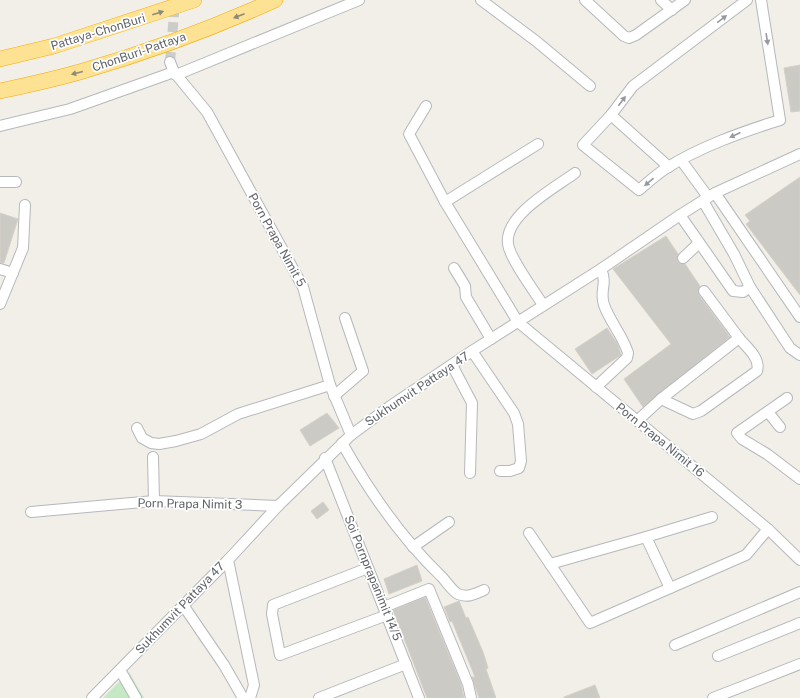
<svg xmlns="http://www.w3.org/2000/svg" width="800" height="698" viewBox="0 0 800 698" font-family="'Public Sans',sans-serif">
	<rect width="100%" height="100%" fill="#f1efe8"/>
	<!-- green -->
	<polygon fill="#c5e8c5" points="129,672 144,698 103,698"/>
	<!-- building -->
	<g fill="#cccac5" stroke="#d6d1c6">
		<polygon points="800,65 800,111 791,112 784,68"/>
		<polygon points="800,177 800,295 746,224 750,221 745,215"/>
		<polygon points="0,213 18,219 4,263 0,263"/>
		<polygon points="666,236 678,254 677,259 678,262 685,264 700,286 698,291 699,295 730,337 643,407 624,379 671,344 613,269"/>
		<polygon points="607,328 618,345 621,355 592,374 575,349"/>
		<polygon points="327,413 339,428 310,446 300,430"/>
		<polygon points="323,502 329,510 317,519 311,511"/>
		<polygon points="417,565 422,581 389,594 384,579"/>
		<polygon points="425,597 461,684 464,698 427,698 393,610"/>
		<polygon points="459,601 466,618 468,617 483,652 488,668 486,669 496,698 479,698 472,677 475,677 466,655 452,621 450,622 444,607"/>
		<polygon points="595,685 600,698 564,698 564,697"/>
	</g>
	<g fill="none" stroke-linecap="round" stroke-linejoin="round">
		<!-- minor-tunnel -->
		<polyline stroke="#ccccc8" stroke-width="10" stroke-dasharray="10 5" stroke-linecap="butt" points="170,62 175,2"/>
		<defs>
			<g id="minor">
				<polyline points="481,0 536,41 590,86"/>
				<polyline points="585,0 624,36 629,38 636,35 685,0"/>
				<polyline points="661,0 672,10"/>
				<path d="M747,0L633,86L611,115L583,145L639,190C647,183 656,175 665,169C699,147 742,132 780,120L761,0"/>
				<polyline points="170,62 174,72 207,112 303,287 330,385 351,435"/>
				<polyline points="176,75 359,0"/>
				<polyline points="426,106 409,134 445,202"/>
				<polyline points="611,115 669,167"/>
				<polyline points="0,126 70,109 174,72"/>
				<polyline points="538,144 445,202 518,322 768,529 800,560"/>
				<polyline points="681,160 708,197"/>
				<polyline points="0,182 16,182"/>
				<polyline points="715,193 800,317"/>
				<polyline points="703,201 734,254 750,287 790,348 800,355"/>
				<polyline points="680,215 733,291 743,292 750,287"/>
				<polyline points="683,258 699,243"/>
				<polyline points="454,268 465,286 466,297 491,339"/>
				<polyline points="0,269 13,273"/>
				<polyline points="0,304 23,248 25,205"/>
				<path d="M543,305C535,292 510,259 508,244C504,215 556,187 575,173"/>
				<polyline points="472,351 514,413 518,424 521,461 519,468 510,471 500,471"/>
				<polyline points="452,365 472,403 470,473"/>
				<path d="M596,387L627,358L628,353C623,336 610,322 604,305C599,289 608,286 601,269"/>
				<polyline points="334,396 363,371 345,318"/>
				<polyline points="787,398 737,433 742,439 767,454 800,479"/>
				<path d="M661,399L693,414L701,411L757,371C761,358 746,347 739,338"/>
				<polyline points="768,412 780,427"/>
				<polyline points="637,421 661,399 739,338 704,291"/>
				<polyline points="137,428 142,438 151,443 159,444 176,441 201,434 238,414 330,385"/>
				<path d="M342,443C369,491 401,538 441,576C446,581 452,591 458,594C468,598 475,594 484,590"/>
				<polyline points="153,457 154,501"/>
				<polyline points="325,458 419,698"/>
				<polyline points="31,512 154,501 278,506"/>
				<polyline points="529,533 590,623 746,555 768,529"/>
				<polyline points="646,537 670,588"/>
				<polyline points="413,547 449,522"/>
				<polyline points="228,560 254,685 250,698"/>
				<polyline points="550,564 646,537 712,517"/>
				<polyline points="368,568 273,605 272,614 280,655 387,615"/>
				<polyline points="183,605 224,665 243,698"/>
				<polyline points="384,607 429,589 468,684 471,698"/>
				<polyline points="675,645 800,592"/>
				<polyline points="718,656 800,623"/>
				<polyline points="120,670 136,698"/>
				<polyline points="92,698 228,560 278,506 351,435 389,407 472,351 601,269 680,215 715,193 800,154"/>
				<polyline points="319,698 406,664"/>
				<polyline points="713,698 800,664"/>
			</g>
			<g id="highway">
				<polyline points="0,59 54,46 194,0"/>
				<path d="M0,91C28,85 56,79 83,71C148,52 213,28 275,0"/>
			</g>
		</defs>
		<!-- minor casing -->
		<use href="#minor" stroke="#b5b8bc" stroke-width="12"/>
		<!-- highway casing -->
		<use href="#highway" stroke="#f9ab00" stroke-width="16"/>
		<!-- minor -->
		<use href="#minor" stroke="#fff" stroke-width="10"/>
		<!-- highway -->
		<use href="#highway" stroke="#fde293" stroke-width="15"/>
	</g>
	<!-- one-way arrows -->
	<defs><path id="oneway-solid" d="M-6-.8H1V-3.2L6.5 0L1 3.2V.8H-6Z"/></defs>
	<g fill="#8e8975">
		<use href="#oneway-solid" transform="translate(158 13) rotate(-18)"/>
		<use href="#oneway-solid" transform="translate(239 16) rotate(159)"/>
		<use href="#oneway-solid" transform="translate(77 73) rotate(166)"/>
	</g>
	<g fill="#979a9d">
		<use href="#oneway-solid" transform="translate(722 19) rotate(-37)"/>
		<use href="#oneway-solid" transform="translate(767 39) rotate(81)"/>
		<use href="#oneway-solid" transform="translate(622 101) rotate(-53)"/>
		<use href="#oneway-solid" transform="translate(735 135) rotate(155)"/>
		<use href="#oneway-solid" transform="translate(649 182) rotate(140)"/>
	</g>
	<g text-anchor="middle" stroke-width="3.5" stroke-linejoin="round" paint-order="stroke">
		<!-- street labels -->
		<g font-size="12" fill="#5f6368" stroke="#fff">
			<text transform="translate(98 32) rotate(-17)" y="4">Pattaya-ChonBuri</text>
			<text transform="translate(139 52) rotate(-19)" y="4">ChonBuri-Pattaya</text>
			<text transform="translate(277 240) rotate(61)" y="4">Porn Prapa Nimit 5</text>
			<text transform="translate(417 389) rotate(-34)" y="4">Sukhumvit Pattaya 47</text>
			<text transform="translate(660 440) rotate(39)" y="4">Porn Prapa Nimit 16</text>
			<text transform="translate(190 504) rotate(1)" y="4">Porn Prapa Nimit 3</text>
			<text transform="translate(373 578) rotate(68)" y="4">Soi Pornprapanimit 14/5</text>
			<text transform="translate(180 608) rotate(-46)" y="4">Sukhumvit Pattaya 47</text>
		</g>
	</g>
</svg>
